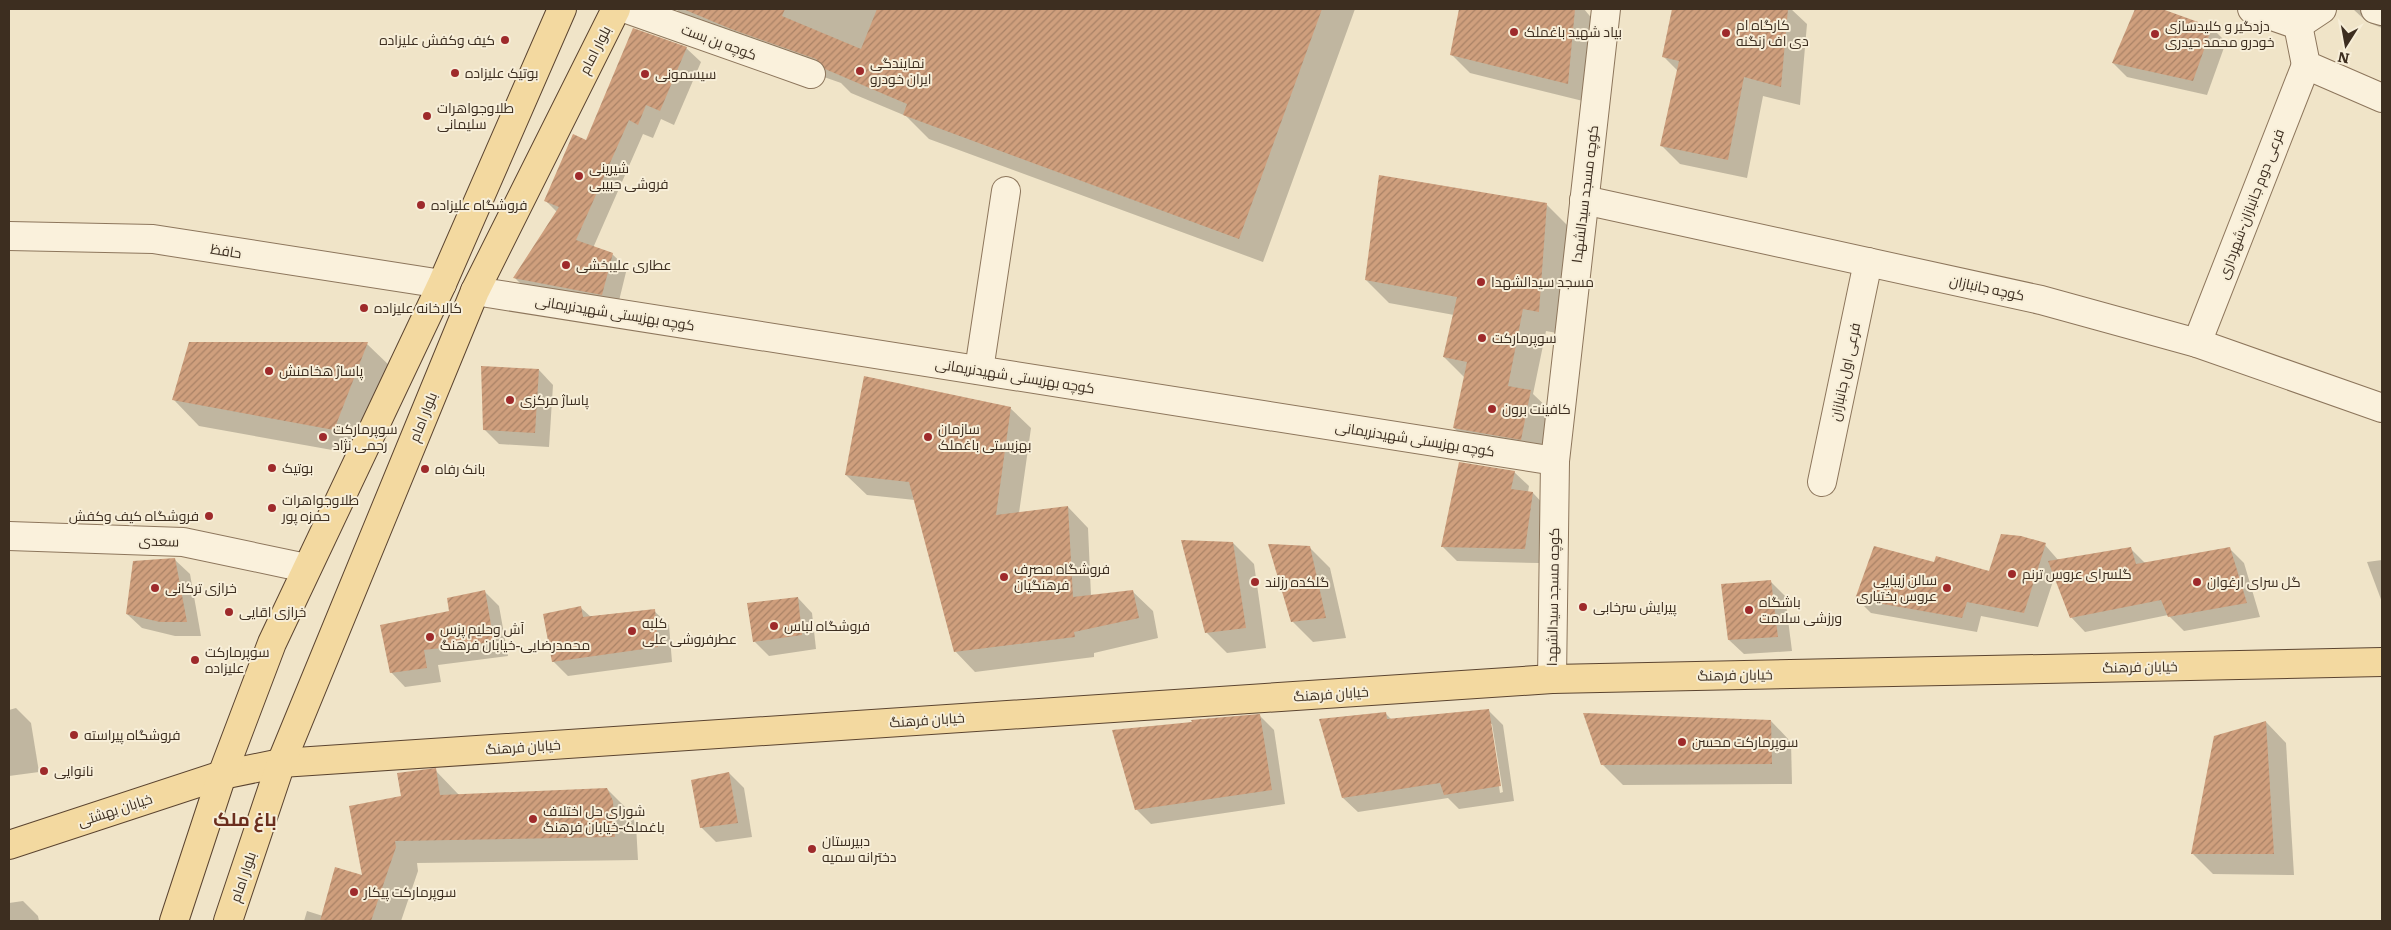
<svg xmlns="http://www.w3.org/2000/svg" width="2391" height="930" viewBox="0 0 2391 930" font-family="Literata,Cairo,serif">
	<defs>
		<pattern id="building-hatch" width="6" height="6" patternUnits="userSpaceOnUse" patternTransform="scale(1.25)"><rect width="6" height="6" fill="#cf9f7d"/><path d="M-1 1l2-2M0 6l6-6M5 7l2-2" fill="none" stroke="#a98266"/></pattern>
	</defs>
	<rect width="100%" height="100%" fill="#f0e4c8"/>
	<!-- shadow -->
	<g fill="#0003" fill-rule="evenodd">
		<polygon points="676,9 1355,9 1263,262 929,139 906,116 851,93 841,83 700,33"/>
		<polygon points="1460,9 1584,9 1594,21 1587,102 1470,73 1451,54"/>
		<polygon points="1673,9 1791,9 1807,24 1800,105 1763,96 1747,178 1680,164 1661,145 1678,71 1664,57"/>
		<polygon points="2136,9 2159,9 2212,28 2226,42 2207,95 2127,77 2113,63"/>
		<polygon points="2353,9 2382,9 2382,28 2367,22"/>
		<polygon points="686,48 701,62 674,125 661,119 653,138 643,134 593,248 612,254 627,268 617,309 529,292 515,278 557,212 545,200"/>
		<polygon points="1547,205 1569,227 1562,334 1546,331 1533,394 1553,413 1543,462 1477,450 1454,428 1465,378 1444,357 1454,315 1389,303 1366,280"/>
		<polygon points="367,344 393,369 360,455 199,426 174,400"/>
		<polygon points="539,370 553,385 549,447 499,444 484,429"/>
		<polygon points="1010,408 1031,428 1019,513 1068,507 1088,528 1091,596 1132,591 1153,611 1158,638 1094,653 1094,657 975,672 955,651 915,500 867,495 846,475"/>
		<polygon points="1514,472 1529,486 1528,492 1533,493 1547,508 1539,563 1457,561 1443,547"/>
		<polygon points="1233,543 1254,564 1266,648 1227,653 1206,632"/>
		<polygon points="2045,545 2059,561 2131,549 2145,563 2229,548 2244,563 2260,617 2184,631 2168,615 2085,632 2071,617 2055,575 2038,627 1981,616 1977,632 1871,613 1856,598 1935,564 1989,572"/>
		<polygon points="1309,547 1330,568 1346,638 1313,642 1292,621"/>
		<polygon points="175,560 190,574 201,636 175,636 142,628 127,614"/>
		<polygon points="2382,560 2382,602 2367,562"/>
		<polygon points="1770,581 1785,596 1792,651 1744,654 1729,640"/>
		<polygon points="485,592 499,606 508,656 438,665 441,682 405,687 391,672 451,612"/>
		<polygon points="798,598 812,613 816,649 769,656 754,641"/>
		<polygon points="581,608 591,617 654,611 669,625 672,662 568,676 553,661"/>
		<polygon points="16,708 31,723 39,772 9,776 9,710"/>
		<path d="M1488,710L1503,725L1514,801L1459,809L1448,798L1358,812L1343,798L1321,720L1385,713L1392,720ZM1490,724H1492L1503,792L1500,793Z"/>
		<polygon points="1259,715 1274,730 1285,804 1151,824 1136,809"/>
		<polygon points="1771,721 1791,742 1792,784 1623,785 1602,764"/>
		<polygon points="2266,722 2286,743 2294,875 2213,874 2192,853"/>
		<polygon points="435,770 459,795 607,789 630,812 636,825 638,860 417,863 418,871 401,921 304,921 307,911 323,916 364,877 403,797"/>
		<polygon points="729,773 744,788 752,837 716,842 701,827"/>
		<polygon points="23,901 38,916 39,921 9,921 9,903"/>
	</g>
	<!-- building -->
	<g fill="url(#building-hatch)">
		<polygon points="683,9 785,9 782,16 861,49 877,9 1322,9 1239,239 903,115 907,104 825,69 816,59 731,29"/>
		<polygon points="1459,9 1575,9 1568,84 1450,55"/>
		<polygon points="1672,9 1788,9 1781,87 1744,77 1728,160 1660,146 1679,61 1662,57"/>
		<polygon points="2135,9 2162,9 2212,27 2193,81 2112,63"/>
		<polygon points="633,28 687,47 660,111 646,105 638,125 629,120 576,240 613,253 602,295 513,278 559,207 544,201 573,134 586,140"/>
		<polygon points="1379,175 1547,203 1539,312 1523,309 1508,386 1531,390 1521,440 1453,428 1467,362 1443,357 1457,297 1365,280"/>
		<polygon points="189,342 368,342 334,430 172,400"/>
		<polygon points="481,366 539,369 535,433 483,430"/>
		<polygon points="864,376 1011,407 996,515 1068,506 1073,597 1133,590 1139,618 1074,632 1075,637 954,652 909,482 845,475"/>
		<polygon points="1459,462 1515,471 1511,489 1533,492 1525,549 1441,547"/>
		<polygon points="2001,534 2021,536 2046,543 2024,613 1967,602 1962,618 1855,599 1874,546 1934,562 1936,556 1989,571"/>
		<polygon points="1181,540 1233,542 1246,628 1205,633"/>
		<polygon points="1268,544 1310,546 1326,618 1291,622"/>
		<polygon points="2131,547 2136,564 2230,547 2247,603 2168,617 2161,600 2070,618 2048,561"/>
		<polygon points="175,558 187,622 160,622 126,614 133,561"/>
		<polygon points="1771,580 1778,637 1728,640 1721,584"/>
		<polygon points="485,590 494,642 424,650 427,668 390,673 380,625 449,611 447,598"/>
		<polygon points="798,597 802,635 753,642 747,603"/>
		<polygon points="581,606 583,617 655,609 658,647 552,662 543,614"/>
		<polygon points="1489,709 1501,786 1444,795 1440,783 1342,798 1319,719 1386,712 1387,719"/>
		<polygon points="1583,713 1771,720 1772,764 1601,765"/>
		<polygon points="1260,714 1272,790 1135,810 1112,730 1192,722 1191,720"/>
		<polygon points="2266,721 2274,854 2191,854 2214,736"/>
		<polygon points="436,768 440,795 607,788 613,801 615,837 395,841 396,847 371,921 320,921 335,867 362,875 349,806 401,796 397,773"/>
		<polygon points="729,772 738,823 700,828 691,780"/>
	</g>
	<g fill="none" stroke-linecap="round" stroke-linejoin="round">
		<defs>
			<g id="minor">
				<polyline points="627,9 811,74"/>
				<polyline points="2252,9 2298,25"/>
				<polyline points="2375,9 2382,11"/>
				<polyline points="2298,25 2306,65 2382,98"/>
				<polyline points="2298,25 2322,9"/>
				<polyline points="1584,200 2041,300 2197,343 2382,408"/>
				<polyline points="9,236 153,239 442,284"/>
				<polyline points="475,291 1555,461"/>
				<polyline points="2197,343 2306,65"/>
				<polyline points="979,370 1006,191"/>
				<polyline points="1822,482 1868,262"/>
				<polyline points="9,536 183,542 306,568"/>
				<polyline points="1552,679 1555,461 1606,9"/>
			</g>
			<g id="major">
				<polyline points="9,845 222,775 281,763 1552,679 2382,662"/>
				<polyline points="174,921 222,775 272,643 442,284 562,9"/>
				<polyline points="228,921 281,763 475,291 616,9"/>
			</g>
		</defs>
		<!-- minor casing -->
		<use href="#minor" stroke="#8d765c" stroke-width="30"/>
		<!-- major casing -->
		<use href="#major" stroke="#5b4430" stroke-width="30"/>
		<!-- minor -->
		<use href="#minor" stroke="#faf1dc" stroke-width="28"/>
		<!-- major -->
		<use href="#major" stroke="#f3d9a0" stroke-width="28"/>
	</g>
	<!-- markers -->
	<g fill="#9e2a2b" stroke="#f7eed8" stroke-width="2">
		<circle cx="1514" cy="32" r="5"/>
		<circle cx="1726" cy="33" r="5"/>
		<circle cx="2155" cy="34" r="5"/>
		<circle cx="505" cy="40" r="5"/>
		<circle cx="860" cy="71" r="5"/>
		<circle cx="455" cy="73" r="5"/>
		<circle cx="645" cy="74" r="5"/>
		<circle cx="427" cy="116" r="5"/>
		<circle cx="579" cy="176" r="5"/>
		<circle cx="421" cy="205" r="5"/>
		<circle cx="566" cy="265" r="5"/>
		<circle cx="1481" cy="282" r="5"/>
		<circle cx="364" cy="308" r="5"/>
		<circle cx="1482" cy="338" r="5"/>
		<circle cx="269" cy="371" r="5"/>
		<circle cx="510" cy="400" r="5"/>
		<circle cx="1492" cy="409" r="5"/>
		<circle cx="323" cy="437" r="5"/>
		<circle cx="928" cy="437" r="5"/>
		<circle cx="272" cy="468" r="5"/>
		<circle cx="425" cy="469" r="5"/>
		<circle cx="272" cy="508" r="5"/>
		<circle cx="209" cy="516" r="5"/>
		<circle cx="2012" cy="574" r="5"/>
		<circle cx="1004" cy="577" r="5"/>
		<circle cx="1255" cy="582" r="5"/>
		<circle cx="2197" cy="582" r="5"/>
		<circle cx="155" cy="588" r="5"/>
		<circle cx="1947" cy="588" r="5"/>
		<circle cx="1583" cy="607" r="5"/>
		<circle cx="1749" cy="610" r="5"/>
		<circle cx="229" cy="612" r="5"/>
		<circle cx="774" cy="626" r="5"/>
		<circle cx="632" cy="631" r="5"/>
		<circle cx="430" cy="637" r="5"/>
		<circle cx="195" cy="660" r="5"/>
		<circle cx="74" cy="735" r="5"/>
		<circle cx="1682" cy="742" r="5"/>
		<circle cx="44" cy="771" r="5"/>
		<circle cx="533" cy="819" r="5"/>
		<circle cx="812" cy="849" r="5"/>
		<circle cx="354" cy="892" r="5"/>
	</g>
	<g text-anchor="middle" stroke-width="4" stroke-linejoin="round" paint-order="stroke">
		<!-- poi labels -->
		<g font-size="14" fill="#3d2e20" stroke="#f7eed8" text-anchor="start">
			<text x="1736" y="30">کارگاه ام<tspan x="1736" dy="16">دی اف زنگنه</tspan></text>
			<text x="2165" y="31">دزدگیر و کلیدسازی<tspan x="2165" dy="16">خودرو محمد حیدری</tspan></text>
			<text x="1524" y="37">بیاد شهید باغملک</text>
			<text x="495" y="45" text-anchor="end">کیف وکفش علیزاده</text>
			<text x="870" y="68">نمایندگی<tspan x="870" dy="16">ایران خودرو</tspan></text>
			<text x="465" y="78">بوتیک علیزاده</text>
			<text x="655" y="79">سیسمونی</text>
			<text x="437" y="113">طلاوجواهرات<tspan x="437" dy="16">سلیمانی</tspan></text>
			<text x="589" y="173">شیرینی<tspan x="589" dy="16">فروشی حبیبی</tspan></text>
			<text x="431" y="210">فروشگاه علیزاده</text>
			<text x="576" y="270">عطاری علیبخشی</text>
			<text x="1491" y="287">مسجد سیدالشهدا</text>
			<text x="374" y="313">کالاخانه علیزاده</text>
			<text x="1492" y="343">سوپرمارکت</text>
			<text x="279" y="376">پاساژ هخامنش</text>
			<text x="520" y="405">پاساژ مرکزی</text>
			<text x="1502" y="414">کافینت برون</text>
			<text x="333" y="434">سوپرمارکت<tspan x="333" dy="16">رحمی نژاد</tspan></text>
			<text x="938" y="434">سازمان<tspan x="938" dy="16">بهزیستی باغملک</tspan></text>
			<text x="282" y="473">بوتیک</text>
			<text x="435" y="474">بانک رفاه</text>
			<text x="282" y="505">طلاوجواهرات<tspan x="282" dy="16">حمزه پور</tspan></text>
			<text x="199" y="521" text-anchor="end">فروشگاه کیف وکفش</text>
			<text x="1014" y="574">فروشگاه مصرف<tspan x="1014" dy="16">فرهنگیان</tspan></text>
			<text x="2022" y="579">گلسرای عروس ترنم</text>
			<text x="1937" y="585" text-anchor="end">سالن زیبایی<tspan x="1937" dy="16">عروس بختیاری</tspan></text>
			<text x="1265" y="587">گلکده رزلند</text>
			<text x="2207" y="587">گل سرای ارغوان</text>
			<text x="165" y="593">خرازی ترکانی</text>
			<text x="1759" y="607">باشگاه<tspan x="1759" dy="16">ورزشی سلامت</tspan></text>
			<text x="1593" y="612">پیرایش سرخابی</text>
			<text x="239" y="617">خرازی اقایی</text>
			<text x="642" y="628">کلبه<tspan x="642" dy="16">عطرفروشی علی</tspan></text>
			<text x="784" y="631">فروشگاه لباس</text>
			<text x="440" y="634">آش وحلیم پزس<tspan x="440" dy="16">محمدرضایی-خیابان فرهنگ</tspan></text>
			<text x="205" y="657">سوپرمارکت<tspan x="205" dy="16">علیزاده</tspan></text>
			<text x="84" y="740">فروشگاه پیراسته</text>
			<text x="1692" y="747">سوپرمارکت محسن</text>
			<text x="54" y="776">نانوایی</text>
			<text x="543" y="816">شورای حل اختلاف<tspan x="543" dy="16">باغملک-خیابان فرهنگ</tspan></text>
			<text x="822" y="846">دبیرستان<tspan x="822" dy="16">دخترانه سمیه</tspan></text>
			<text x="364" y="897">سوپرمارکت پیکار</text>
		</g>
		<!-- street labels -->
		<g font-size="14" fill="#3d2e20" stroke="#f7eed8">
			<text transform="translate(719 42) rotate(20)" y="5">کوچه بن بست</text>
			<text transform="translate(595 50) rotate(-63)" y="5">بلوار امام</text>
			<text transform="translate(1585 194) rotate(-83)" y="5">کوچه مسجد سیدالشهدا</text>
			<text transform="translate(2251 204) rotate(-69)" y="5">فرعی دوم جانبازان-شهرداری</text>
			<text transform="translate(226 251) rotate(9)" y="5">حافظ</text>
			<text transform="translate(1987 288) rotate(12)" y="5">کوچه جانبازان</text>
			<text transform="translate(615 313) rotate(9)" y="5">کوچه بهزیستی شهیدنریمانی</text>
			<text transform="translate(1845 372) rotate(-78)" y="5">فرعی اول جانبازان</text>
			<text transform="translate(1015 376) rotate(9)" y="5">کوچه بهزیستی شهیدنریمانی</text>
			<text transform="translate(423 417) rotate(-68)" y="5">بلوار امام</text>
			<text transform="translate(1415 439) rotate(9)" y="5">کوچه بهزیستی شهیدنریمانی</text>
			<text transform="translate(159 541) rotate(2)" y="5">سعدی</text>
			<text transform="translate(1553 597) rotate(-89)" y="5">کوچه مسجد سیدالشهدا</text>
			<text transform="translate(2140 667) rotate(-1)" y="5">خیابان فرهنگ</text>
			<text transform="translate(1735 675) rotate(-1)" y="5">خیابان فرهنگ</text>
			<text transform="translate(1331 694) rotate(-4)" y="5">خیابان فرهنگ</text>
			<text transform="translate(927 720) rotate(-4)" y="5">خیابان فرهنگ</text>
			<text transform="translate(523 747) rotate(-4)" y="5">خیابان فرهنگ</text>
			<text transform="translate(115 810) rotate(-18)" y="5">خیابان بهشتی</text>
			<text transform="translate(243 877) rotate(-71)" y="5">بلوار امام</text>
		</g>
		<!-- district labels -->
		<g font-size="19" font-weight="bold" fill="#6b2e1e" stroke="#f7eed8">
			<text x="245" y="826">باغ ملک</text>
		</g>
	</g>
	<!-- border -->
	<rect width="2391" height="930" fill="none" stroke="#3d2e20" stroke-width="20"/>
	<!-- north arrow -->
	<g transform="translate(2346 45) rotate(191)" stroke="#f7eed8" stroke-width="4" paint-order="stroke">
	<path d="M0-4L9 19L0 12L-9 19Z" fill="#3d2e20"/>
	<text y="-8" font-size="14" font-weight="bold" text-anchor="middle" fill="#3d2e20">N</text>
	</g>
</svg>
